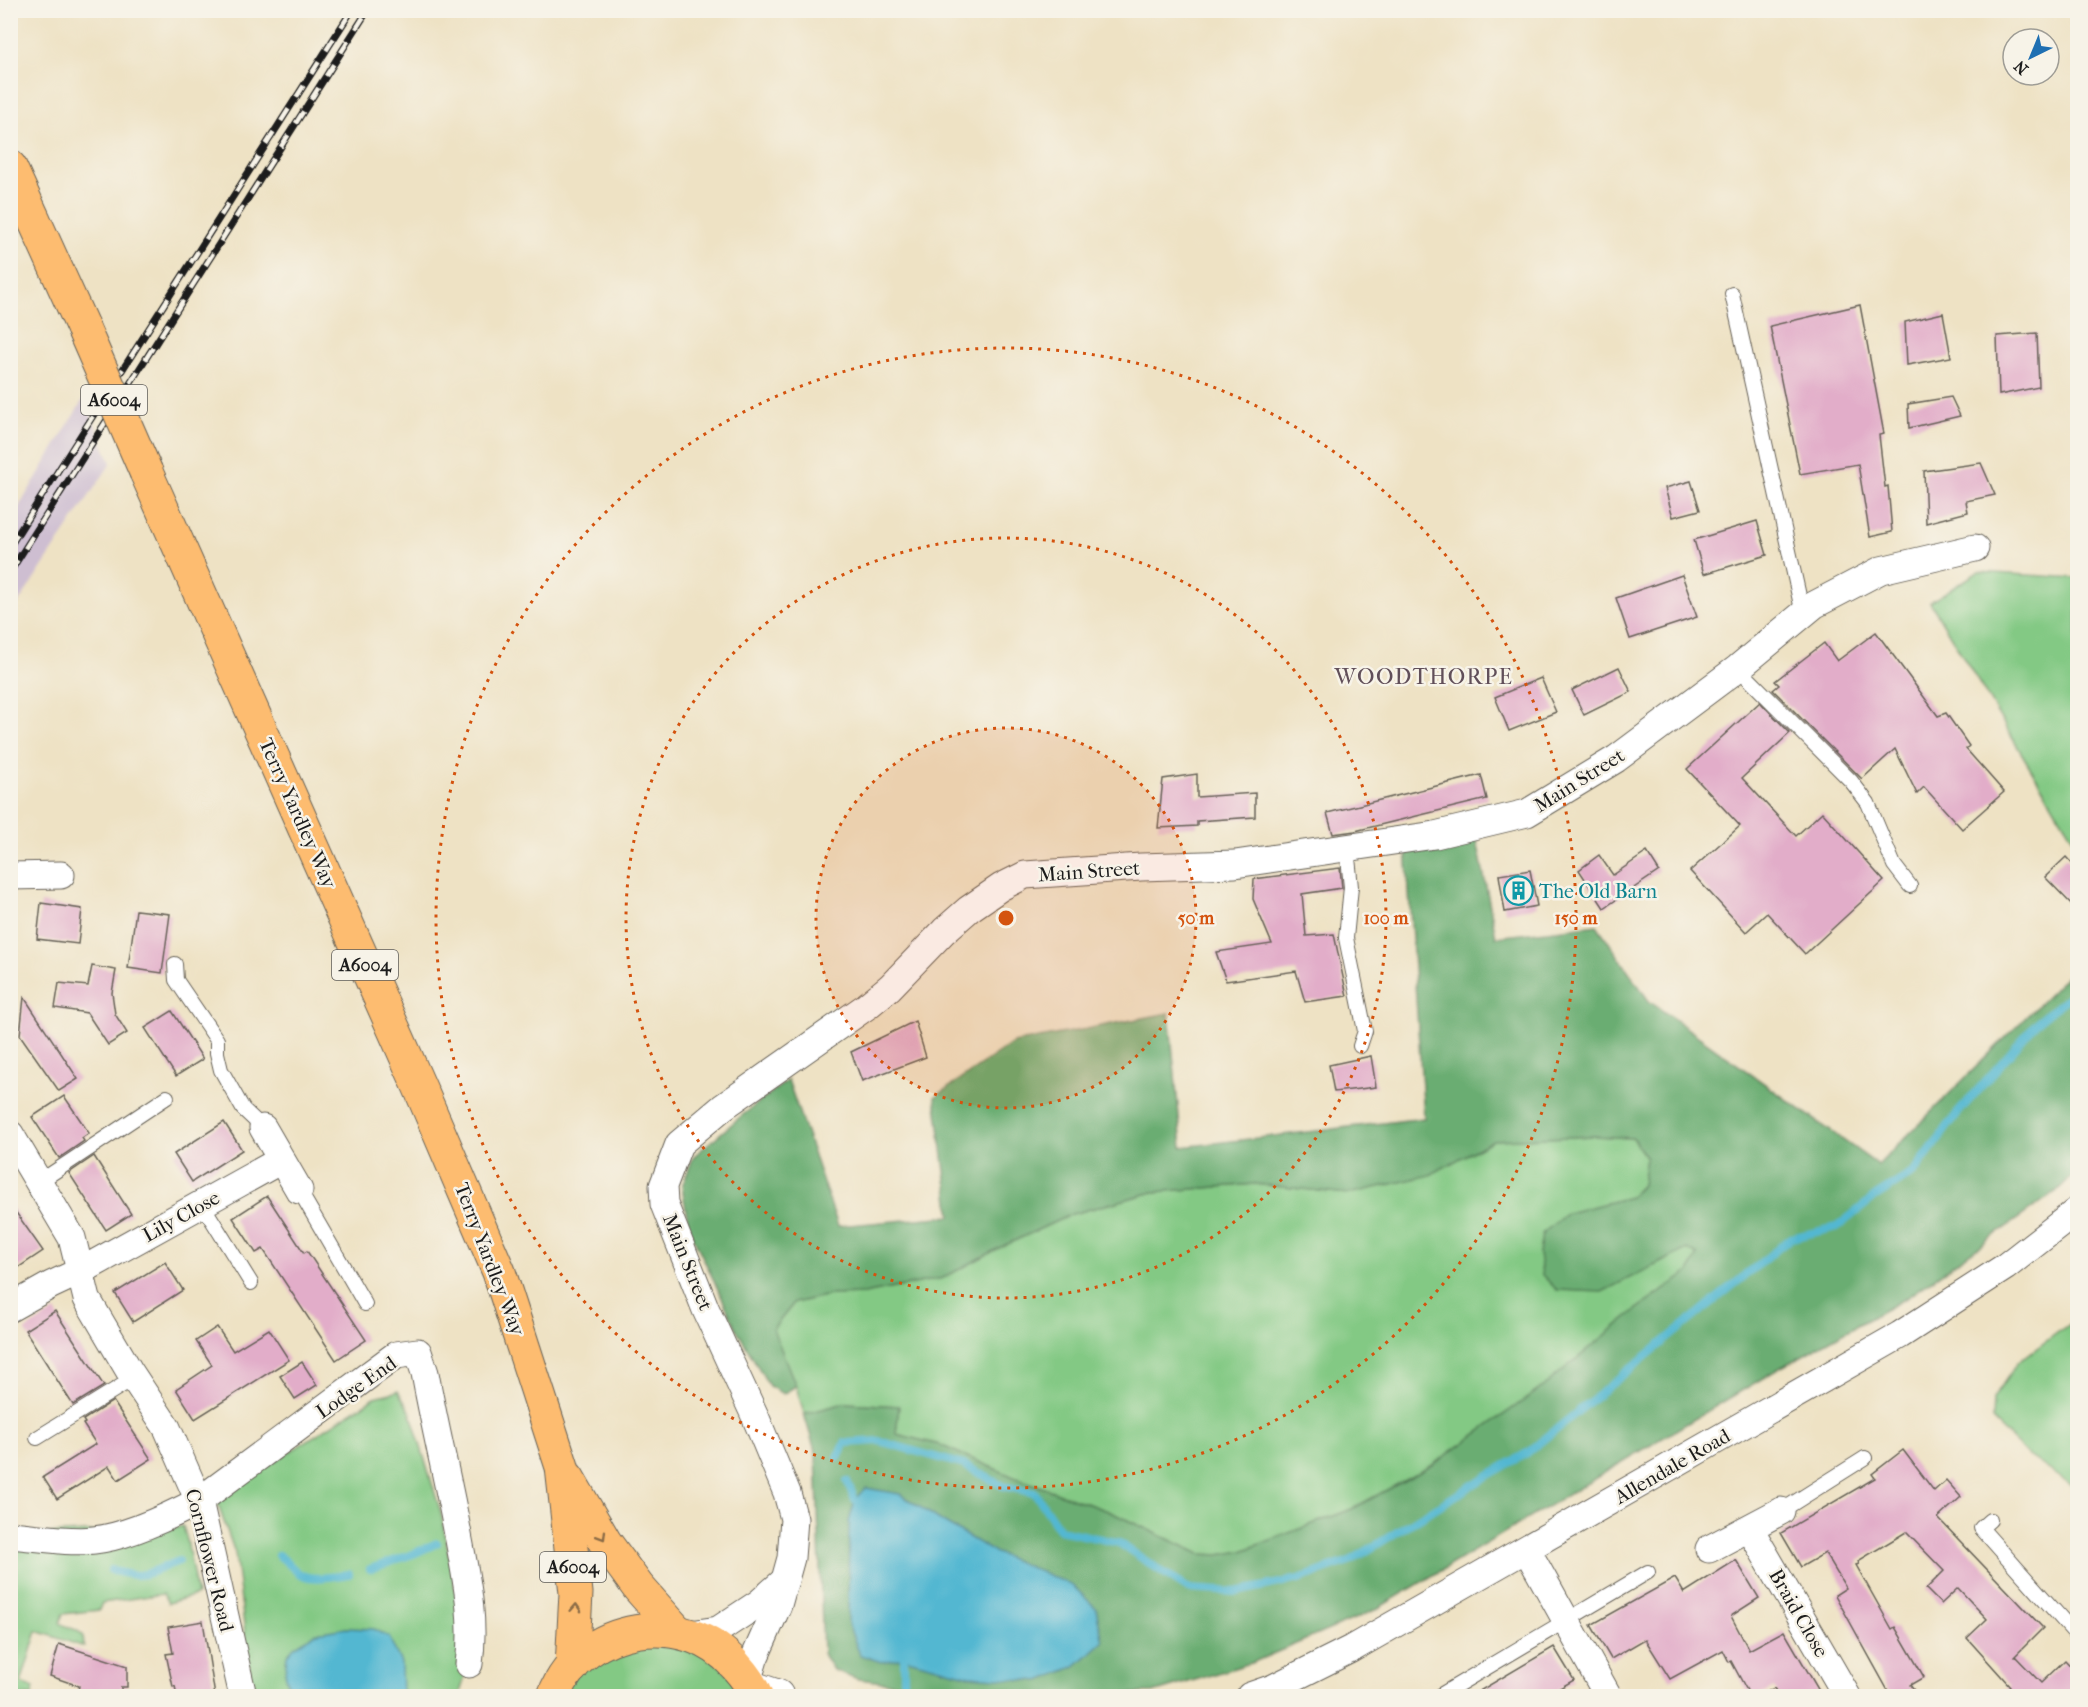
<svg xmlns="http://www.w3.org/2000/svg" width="2088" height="1707" viewBox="0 0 2088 1707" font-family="'IM FELL French Canon',serif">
	<rect width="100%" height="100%" fill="#f7f3e8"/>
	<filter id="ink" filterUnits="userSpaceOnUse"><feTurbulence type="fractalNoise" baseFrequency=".0167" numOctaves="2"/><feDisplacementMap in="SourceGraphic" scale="12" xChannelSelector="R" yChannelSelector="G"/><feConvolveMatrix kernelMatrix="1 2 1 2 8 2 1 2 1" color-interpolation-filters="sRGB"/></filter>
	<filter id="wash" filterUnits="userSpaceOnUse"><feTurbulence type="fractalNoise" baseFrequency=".008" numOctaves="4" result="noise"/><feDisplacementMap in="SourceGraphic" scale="24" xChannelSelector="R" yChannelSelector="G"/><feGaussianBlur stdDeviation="1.35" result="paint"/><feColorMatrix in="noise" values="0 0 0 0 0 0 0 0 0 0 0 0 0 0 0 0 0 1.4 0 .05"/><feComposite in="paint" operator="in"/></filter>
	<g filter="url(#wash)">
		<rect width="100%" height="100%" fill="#eee2c4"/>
		<!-- industrial -->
		<polygon fill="#cebed1" points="84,398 111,463 11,614 11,520"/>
		<!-- green -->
		<g fill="#83c984" stroke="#507250" stroke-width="1.5">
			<polygon points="1978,572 2077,578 2077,845 1930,602"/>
			<polygon points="1594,1136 1633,1138 1646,1158 1642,1185 1630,1197 1654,1266 1687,1249 1698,1255 1689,1272 1636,1310 1540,1389 1431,1466 1352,1509 1242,1551 1219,1555 1200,1554 1108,1511 1016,1478 940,1445 896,1434 899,1406 845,1403 804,1414 796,1386 772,1329 794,1303 829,1295 864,1294 943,1278 1001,1247 1072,1214 1153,1192 1255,1184 1349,1194 1429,1175 1493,1140"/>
			<polygon points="2077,1318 2077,1492 2070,1484 2029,1456 1992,1420 1993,1399 2017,1363"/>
			<polygon points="398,1391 410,1411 441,1513 469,1664 459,1696 253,1696 235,1553 216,1499 375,1397"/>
			<path d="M183,1526L187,1540L197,1595L168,1603L163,1594L102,1603L99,1610L63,1614L60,1623C69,1629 73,1626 83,1635L84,1647L37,1631L21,1683L34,1688L32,1696H11L10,1535L171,1529Z"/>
			<polygon points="676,1630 756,1696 554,1696 572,1667"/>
		</g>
		<!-- forest -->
		<polygon fill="#6aad72" stroke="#436447" stroke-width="1.5" points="1476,835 1496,937 1597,925 1649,1001 1878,1165 2069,974 2077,970 2077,1172 2060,1189 1906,1298 1778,1369 1375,1610 1254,1662 1153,1693 1050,1696 947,1690 858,1679 833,1670 823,1654 816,1454 804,1414 845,1403 899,1406 896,1434 940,1445 1016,1478 1108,1511 1200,1554 1219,1555 1242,1551 1352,1509 1431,1466 1540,1389 1636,1310 1689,1272 1698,1255 1687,1249 1602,1292 1557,1290 1542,1275 1539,1254 1542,1234 1567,1213 1630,1197 1642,1185 1646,1158 1633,1138 1594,1136 1493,1140 1430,1175 1349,1194 1255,1184 1153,1192 1072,1214 1001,1247 943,1278 864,1294 829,1295 794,1303 773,1329 796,1386 783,1394 769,1386 738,1332 689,1228 682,1186 694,1156 740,1117 788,1080 838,1226 951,1216 935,1097 1013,1043 1169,1013 1182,1147 1424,1118 1406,848"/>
		<!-- water -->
		<g fill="#52b7d1" stroke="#376a76" stroke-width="1.5">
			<polygon points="866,1488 900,1494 943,1522 994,1552 1072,1585 1096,1608 1103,1642 1074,1667 1040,1681 970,1676 904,1658 881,1662 860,1655 848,1624 849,1522 855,1500"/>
			<polygon points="346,1628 373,1629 389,1637 401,1663 402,1696 290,1696 285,1672 287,1655 294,1647 316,1633"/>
		</g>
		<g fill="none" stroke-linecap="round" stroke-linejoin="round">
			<!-- stream -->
			<g stroke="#52b7d1" stroke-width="8">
				<polyline points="838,1457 845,1443 879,1441 964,1465 1003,1486 1035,1493 1060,1530 1119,1543 1188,1589 1236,1592 1299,1579 1352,1560 1487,1476 1527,1453 1791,1238 1837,1227 1876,1196 1914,1172 1957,1114 2039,1020 2078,990"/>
				<polyline points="847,1481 855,1500"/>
				<path d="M278,1555C286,1560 290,1566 296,1571C310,1583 333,1576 349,1574"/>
				<polyline points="370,1569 413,1554 437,1543"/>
				<path d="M111,1570C146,1581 148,1572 179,1561"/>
				<polyline points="904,1686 904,1658"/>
			</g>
		</g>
		<g id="blocks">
			<!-- building -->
			<g fill="#e2adc9">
				<polygon points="1860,305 1884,434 1879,435 1885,487 1888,486 1892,532 1870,537 1858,464 1800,474 1770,326"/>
				<polygon points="1943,313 1951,357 1907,365 1905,322"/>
				<polygon points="2037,333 2039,387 1999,395 1997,336"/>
				<polygon points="1951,397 1960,416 1909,428 1908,404"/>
				<polygon points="1981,463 1995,495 1966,501 1968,512 1926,523 1924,471"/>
				<polygon points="1691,481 1700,510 1673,517 1665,488"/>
				<polygon points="1757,521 1767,555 1704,574 1694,540"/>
				<polygon points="1682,575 1697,617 1630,639 1616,598"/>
				<polygon points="1876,632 1938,716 1946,713 1969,746 1966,749 2004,792 1962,829 1924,787 1917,794 1895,749 1862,779 1773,690 1779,685 1775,681 1824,643 1837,661"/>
				<polygon points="1619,667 1631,692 1584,715 1572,690"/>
				<polygon points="1541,678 1556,712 1509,731 1495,697"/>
				<polygon points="1760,702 1790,733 1742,778 1796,836 1822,812 1884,881 1805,954 1767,913 1746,932 1690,871 1740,826 1687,769"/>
				<polygon points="1197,774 1197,797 1255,793 1255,817 1197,821 1197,826 1158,828 1163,779"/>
				<polygon points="1481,775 1487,799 1355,831 1333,834 1327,813"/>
				<polygon points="1647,852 1659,871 1604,908 1579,870 1599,855 1613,875"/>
				<polygon points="2066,857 2078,870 2078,911 2045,877"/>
				<polygon points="1340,868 1342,888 1302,894 1306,936 1334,934 1347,996 1305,1002 1296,971 1226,981 1216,952 1272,944 1253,899 1254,879"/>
				<polygon points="1530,870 1537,906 1505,912 1499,875"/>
				<polygon points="41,903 82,909 78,944 37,939"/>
				<polygon points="136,910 170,914 162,973 128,968"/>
				<polygon points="92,966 116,970 112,993 115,1014 127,1033 108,1045 87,1013 55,1008 59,983 88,986"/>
				<polygon points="24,997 78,1079 59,1091 20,1035"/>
				<polygon points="172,1011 203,1059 176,1076 145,1028"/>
				<polygon points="915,1021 926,1057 862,1081 851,1052"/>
				<polygon points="1371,1056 1376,1087 1334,1092 1329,1065"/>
				<polygon points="64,1096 89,1133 82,1138 84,1141 59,1158 32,1117"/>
				<polygon points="224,1122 242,1150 192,1182 174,1154"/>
				<polygon points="94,1156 131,1214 106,1230 69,1173"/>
				<polygon points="267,1196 304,1253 307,1251 366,1340 336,1360 263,1249 256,1253 233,1218"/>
				<polygon points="10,1204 43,1251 10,1273"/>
				<polygon points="165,1262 183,1290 133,1322 115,1293"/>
				<polygon points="55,1311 104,1386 73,1405 25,1330"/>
				<polygon points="217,1327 233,1351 269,1329 289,1360 195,1419 176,1389 212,1365 196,1341"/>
				<polygon points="302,1362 317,1385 295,1399 280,1376"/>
				<polygon points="113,1401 151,1459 118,1480 109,1466 57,1499 43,1477 96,1444 83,1424 85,1423 83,1420"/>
				<polygon points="1903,1450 1934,1491 1946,1480 1961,1497 1938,1518 2043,1628 2015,1656 2041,1683 2065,1660 2078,1674 2078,1696 1999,1696 2010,1686 1967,1638 1987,1619 1958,1588 1941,1604 1926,1589 1944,1571 1906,1532 1858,1561 1859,1564 1856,1565 1892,1629 1895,1627 1924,1677 1910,1685 1918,1696 1891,1696 1835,1595 1846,1588 1825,1553 1801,1567 1781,1533 1875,1478 1872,1474"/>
				<polygon points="1736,1560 1759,1598 1731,1616 1749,1650 1784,1631 1822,1696 1779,1696 1774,1688 1759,1696 1750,1696 1731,1661 1729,1662 1723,1650 1670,1679 1645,1639 1611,1659 1591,1625 1675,1578 1684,1593"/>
				<polygon points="203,1621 215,1696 177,1696 175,1686 173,1687 166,1654 173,1653 168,1627"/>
				<polygon points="59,1644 127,1666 127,1687 121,1687 121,1693 77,1694 79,1686 50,1676"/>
				<polygon points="1554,1647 1574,1680 1546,1696 1471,1696"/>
			</g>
		</g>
	</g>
	<g filter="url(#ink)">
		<use href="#blocks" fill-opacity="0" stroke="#666157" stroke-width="1.5"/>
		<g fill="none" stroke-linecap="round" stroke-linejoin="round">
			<defs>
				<g id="service">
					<polyline points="1732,294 1803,614"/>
					<polyline points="1738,668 1851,781 1868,803 1894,865 1910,886"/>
					<polyline points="1347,848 1351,887 1346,938 1365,1031 1360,1046"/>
					<polyline points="175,964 176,980 217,1040 217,1053 221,1070 243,1109 263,1128"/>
					<polyline points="39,1182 167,1097"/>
					<polyline points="299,1190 365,1304"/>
					<polyline points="202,1204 251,1283"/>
					<polyline points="37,1438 134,1378"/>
					<polyline points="1781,1511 1865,1458"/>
					<polyline points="1990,1520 1981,1528 2078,1637"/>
					<polyline points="1439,1696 1648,1572"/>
				</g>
				<g id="minor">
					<polyline points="10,876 61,875"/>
					<polyline points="263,1128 299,1190"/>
					<polyline points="10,1134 72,1238 87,1299 130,1372 167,1428 199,1501 243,1696"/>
					<polyline points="10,1308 51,1285 81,1271 281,1160"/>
					<polyline points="1750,1529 1847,1696"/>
					<path d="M10,1535C38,1537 67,1543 94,1540C127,1537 170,1516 199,1501L396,1355L418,1352L425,1373C435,1429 449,1484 459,1540C467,1582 475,1621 469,1664"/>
					<polyline points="1709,1549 1781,1511"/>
					<polyline points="1527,1550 1608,1696"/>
					<polyline points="690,1634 718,1630 759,1603 785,1580"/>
					<polyline points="748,1679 754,1659 778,1605 791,1558 794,1519 787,1493 755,1416 706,1310 664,1204 663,1186 679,1144 723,1107 867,1006 890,987 944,931 969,909 1001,887 1025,875 1141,867 1235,864 1435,835 1527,813 1616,759 1738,668 1814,605 1881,570 1975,548"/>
					<polyline points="1250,1696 1273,1688 1351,1649 1900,1335 2005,1267 2078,1210"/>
				</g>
				<polyline id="tertiary" points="753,1688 777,1696"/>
				<g id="primary">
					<polyline points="10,167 83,328"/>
					<polyline points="146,472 420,1088 499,1272 562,1467 576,1593 572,1667"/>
					<polyline points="568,1478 605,1542 638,1587 676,1630"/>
					<path d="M554,1696C582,1623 686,1607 736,1666C745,1676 751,1684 756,1696"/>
				</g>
			</defs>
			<!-- service casing -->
			<use href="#service" stroke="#666157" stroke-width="16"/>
			<!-- minor casing -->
			<use href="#minor" stroke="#666157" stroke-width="29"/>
			<!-- tertiary casing -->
			<use href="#tertiary" stroke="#666157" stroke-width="35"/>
			<!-- primary casing -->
			<use href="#primary" stroke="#666157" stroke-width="35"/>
			<!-- service -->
			<use href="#service" stroke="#fff" stroke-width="14"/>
			<!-- minor -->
			<use href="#minor" stroke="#fff" stroke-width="27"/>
			<!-- tertiary -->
			<use href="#tertiary" stroke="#fff" stroke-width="33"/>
			<!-- primary -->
			<use href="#primary" stroke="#fdbc6f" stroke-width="33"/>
			<defs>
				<g id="rail">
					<polyline points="10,546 352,10"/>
					<polyline points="10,572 368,10"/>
				</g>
			</defs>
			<!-- rail casing -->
			<use href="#rail" stroke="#1c1c1c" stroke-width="7"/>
			<!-- rail -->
			<use href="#rail" stroke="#f7f3e8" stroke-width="4.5" stroke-dasharray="14" stroke-linecap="butt"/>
			<defs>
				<polyline id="primary-bridge" points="83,328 146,472"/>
			</defs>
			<!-- primary-bridge casing -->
			<use href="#primary-bridge" stroke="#666157" stroke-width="35" stroke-linecap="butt"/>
			<!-- primary-bridge -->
			<use href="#primary-bridge" stroke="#fdbc6f" stroke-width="33"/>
		</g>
		<!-- one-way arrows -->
		<defs><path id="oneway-chevron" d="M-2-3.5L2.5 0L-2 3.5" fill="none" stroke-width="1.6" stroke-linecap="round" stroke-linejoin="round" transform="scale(1.5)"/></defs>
		<g stroke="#8c6c46">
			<use href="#oneway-chevron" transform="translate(602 1536) rotate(59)"/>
			<use href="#oneway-chevron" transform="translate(576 1608) rotate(-87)"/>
		</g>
	</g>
	<!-- distance rings -->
	<circle cx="1006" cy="918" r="190" fill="#d4530e" fill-opacity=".12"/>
	<g fill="none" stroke="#d4530e" stroke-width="3" stroke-dasharray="3 6">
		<circle cx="1006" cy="918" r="190"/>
		<circle cx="1006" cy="918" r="380"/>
		<circle cx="1006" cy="918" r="570"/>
	</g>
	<!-- icons -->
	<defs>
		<symbol id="building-ring" viewBox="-11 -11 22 22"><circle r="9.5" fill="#f7f3e8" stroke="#0f9aa8" stroke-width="1.5"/><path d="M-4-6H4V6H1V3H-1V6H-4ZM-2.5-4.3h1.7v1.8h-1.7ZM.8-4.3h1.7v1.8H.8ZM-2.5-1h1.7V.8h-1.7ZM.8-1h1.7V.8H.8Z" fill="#0f9aa8"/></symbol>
	</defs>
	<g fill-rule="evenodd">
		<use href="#building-ring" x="1502" y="874" width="33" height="33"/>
	</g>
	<g text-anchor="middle" stroke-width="5" stroke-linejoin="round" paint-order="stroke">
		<!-- shield labels -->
		<g fill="#f7f3e8" stroke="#5e5c59" stroke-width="1.5">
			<rect x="81" y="385" width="66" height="30" rx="4.5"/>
			<rect x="332" y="950" width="66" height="30" rx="4.5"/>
			<rect x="540" y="1552" width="66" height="30" rx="4.5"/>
		</g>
		<g font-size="18" font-weight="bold" fill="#1c1c1c">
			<text x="114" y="406">A6004</text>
			<text x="365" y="971">A6004</text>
			<text x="573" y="1573">A6004</text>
		</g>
		<!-- street labels -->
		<g font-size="20" fill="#1c1c1c" stroke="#f7f3e8">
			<text transform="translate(1579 780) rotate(-32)" y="7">Main Street</text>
			<text transform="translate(298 813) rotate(66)" y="7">Terry Yardley Way</text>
			<text transform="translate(1089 871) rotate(-4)" y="7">Main Street</text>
			<text transform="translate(181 1216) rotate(-29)" y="7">Lily Close</text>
			<text transform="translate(490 1259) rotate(69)" y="7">Terry Yardley Way</text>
			<text transform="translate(688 1262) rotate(68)" y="7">Main Street</text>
			<text transform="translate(356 1387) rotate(-35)" y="7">Lodge End</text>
			<text transform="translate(1672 1466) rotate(-30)" y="7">Allendale Road</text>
			<text transform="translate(210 1560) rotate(76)" y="7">Cornflower Road</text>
			<text transform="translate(1799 1613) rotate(60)" y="7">Braid Close</text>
		</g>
		<!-- culture labels -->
		<g font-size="20" fill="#0d838f" stroke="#f7f3e8" text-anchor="start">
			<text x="1539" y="898">The Old Barn</text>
		</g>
		<!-- quarter labels -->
		<g font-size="22" letter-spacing="1.5" fill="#614f59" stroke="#f7f3e8">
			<text x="1424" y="684">WOODTHORPE</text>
		</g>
	</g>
	<circle cx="1006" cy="918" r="9" fill="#d4530e" stroke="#f7f3e8" stroke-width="3"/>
	<g font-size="18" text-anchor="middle" font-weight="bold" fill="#d4530e" stroke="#f7f3e8" stroke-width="5" stroke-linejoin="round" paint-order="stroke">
		<text x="1196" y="924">50 m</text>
		<text x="1386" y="924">100 m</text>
		<text x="1576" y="924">150 m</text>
	</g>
	<!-- margin -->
	<rect width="2088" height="1707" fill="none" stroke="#f7f3e8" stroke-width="36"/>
	<!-- north arrow -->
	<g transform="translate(2031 57) rotate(223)"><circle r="28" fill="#f7f3e8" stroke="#9f9d96" stroke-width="1.5"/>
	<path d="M0-4.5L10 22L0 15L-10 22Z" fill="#1f6fb2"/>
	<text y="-9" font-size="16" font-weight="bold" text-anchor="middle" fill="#1c1c1c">N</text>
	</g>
</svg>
